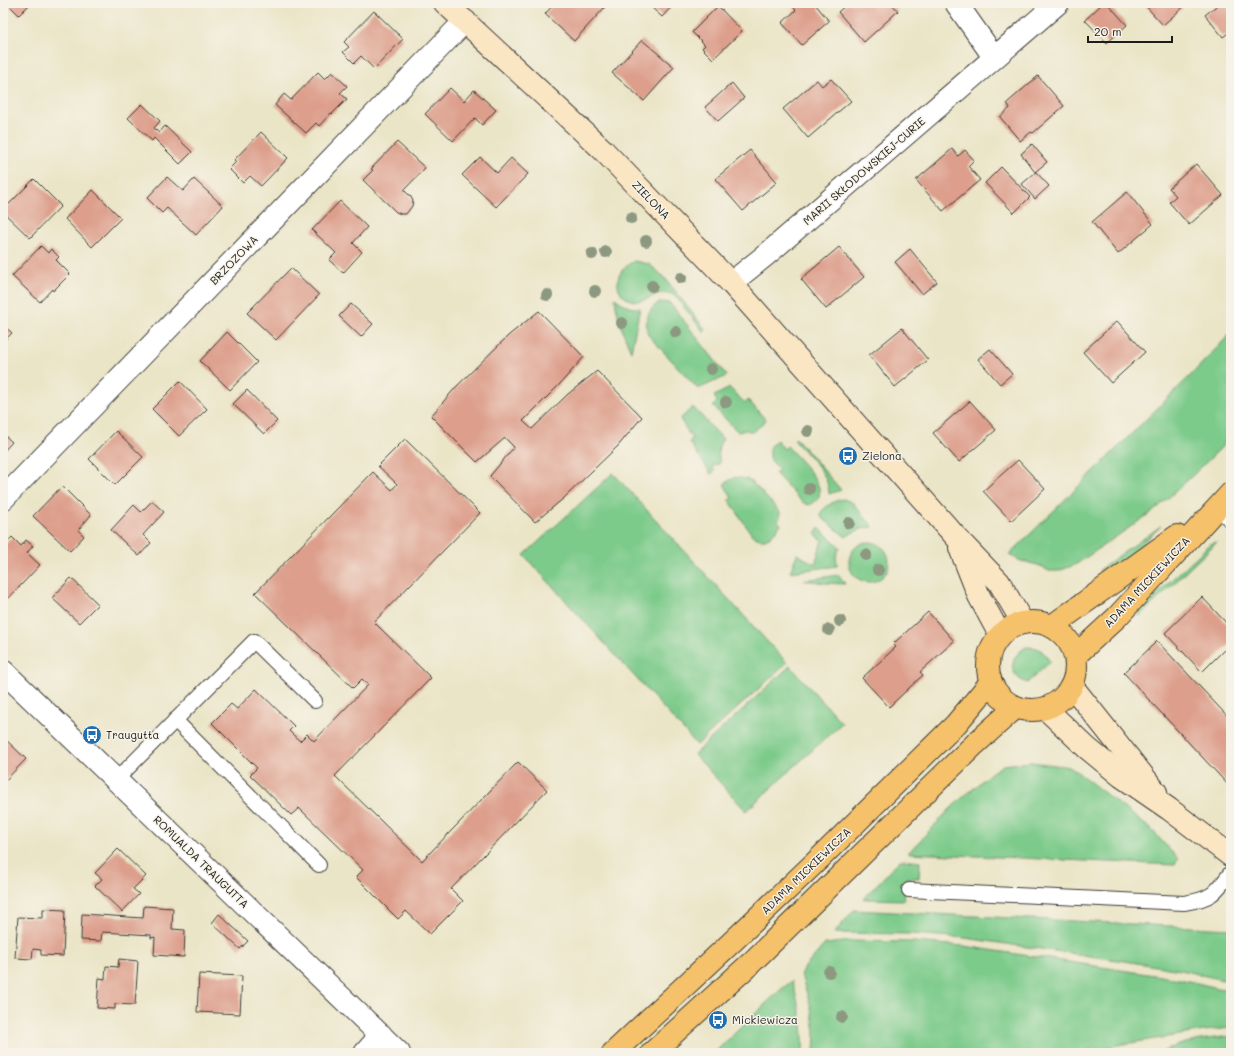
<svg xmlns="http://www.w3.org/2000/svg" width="1234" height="1056" viewBox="0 0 1234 1056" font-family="Mali,sans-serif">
	<rect width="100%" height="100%" fill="#f7f3e8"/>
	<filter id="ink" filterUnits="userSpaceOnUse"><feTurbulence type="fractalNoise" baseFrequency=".025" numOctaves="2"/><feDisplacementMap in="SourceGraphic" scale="8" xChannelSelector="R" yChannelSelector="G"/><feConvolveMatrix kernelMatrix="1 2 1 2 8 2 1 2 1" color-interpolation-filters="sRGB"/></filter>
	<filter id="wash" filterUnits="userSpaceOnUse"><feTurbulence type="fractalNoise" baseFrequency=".012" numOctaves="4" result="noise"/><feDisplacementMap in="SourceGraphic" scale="16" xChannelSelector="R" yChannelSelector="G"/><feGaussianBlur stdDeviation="0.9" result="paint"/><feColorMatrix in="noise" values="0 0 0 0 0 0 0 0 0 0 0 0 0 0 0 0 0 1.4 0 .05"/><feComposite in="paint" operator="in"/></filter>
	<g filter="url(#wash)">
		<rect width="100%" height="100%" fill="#ebe5c8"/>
		<!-- green -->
		<g fill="#7dcb8b" stroke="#4c7454">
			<path d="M634,261L649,264L665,278L706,330L704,332C697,323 690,315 683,306C680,303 678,298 675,296C661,287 651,300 640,301C625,303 614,289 619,276C622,268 628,265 634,261Z"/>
			<path d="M615,298C623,304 630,309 640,308L631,351C623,333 617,317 615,298Z"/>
			<path d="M660,302L670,303L674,308L727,376L698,389L648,335C644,322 648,308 660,302Z"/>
			<polygon points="1231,333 1231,438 1189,479 1155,510 1075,565 1058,571 1049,571 1038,565 1021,561 1009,555 1191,375"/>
			<polygon points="730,388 745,403 748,400 766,420 753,432 746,430 738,432 713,406 717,402 714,396"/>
			<path d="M693,407L723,439C717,446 718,453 720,463L712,467L715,471L711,474L689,442L692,439L680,419Z"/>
			<path d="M796,438L841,490L829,494C829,472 808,456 794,440Z"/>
			<path d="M777,440L784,449L787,446C797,458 839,494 809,505L802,502L775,473L779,470L770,459V446Z"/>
			<polygon points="613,473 787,663 697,745 524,555"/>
			<path d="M735,477L747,479L753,483L780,512V517L778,521L781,524C773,535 766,545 752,535L729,500L732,498L724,484Z"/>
			<path d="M844,499L853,503L873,527C862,528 854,531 846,537L821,517V512C828,505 834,500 844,499Z"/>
			<polygon points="1161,526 1130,556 1103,576 1099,570"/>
			<polygon points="819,528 840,547 836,556 837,566 790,572 797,554 815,564 822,540 815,534"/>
			<circle cx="869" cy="562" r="20"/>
			<polygon points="1217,542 1140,616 1136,613 1210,544"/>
			<polygon points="839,575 845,584 824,583 804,580"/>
			<path d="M1026,647C1040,647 1043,650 1050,662L1027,683C1007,675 1009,657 1026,647Z"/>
			<polygon points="790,666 842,723 746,811 694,754"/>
			<polygon points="1030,762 1071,767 1152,830 1178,859 1175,865 908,853 953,806 992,772 1003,765"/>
			<polygon points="900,860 920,861 919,878 906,878 904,900 863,899"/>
			<polygon points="854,910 1231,929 1231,982 1181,970 1124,961 965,938 913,934 834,933"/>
			<polygon points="852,941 914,942 964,946 1180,979 1231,991 1231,1028 1204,1031 1069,1053 814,1053 815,1032 811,1007 801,975 805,967 825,944"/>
			<path d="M792,981C800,1008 804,1025 803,1053H714L779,991Z"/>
			<path d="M1231,1036V1053H1160C1181,1041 1207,1039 1231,1036Z"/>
		</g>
		<g id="blocks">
			<!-- building -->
			<g fill="#dd9e8b">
				<polygon points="7,3 29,3 30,4 19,15"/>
				<polygon points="555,3 600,3 605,7 574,41 545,14"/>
				<polygon points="653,3 675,3 662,17 650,6"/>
				<polygon points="795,3 817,3 815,4 829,21 802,45 782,23 796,10 792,6"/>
				<polygon points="848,3 891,3 898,11 864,42 838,12"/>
				<polygon points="1103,3 1107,3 1127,25 1107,43 1085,20"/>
				<polygon points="1143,3 1188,3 1163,25"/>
				<polygon points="1220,3 1231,3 1231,31 1223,37 1205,15"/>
				<polygon points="718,6 742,31 713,59 702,48 705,45 692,32"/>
				<polygon points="374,11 403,39 374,69 361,56 354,63 343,52 349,47 344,42"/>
				<polygon points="642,40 674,67 644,101 612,73"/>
				<polygon points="318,72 325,79 332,72 347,86 340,93 347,99 332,114 331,113 319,126 316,123 306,133 275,105 284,94 291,100"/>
				<polygon points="1038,76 1064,106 1033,133 1031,132 1020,141 1000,117 1010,108 1007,103"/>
				<polygon points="831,79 851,101 808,138 783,109 817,80 822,86"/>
				<polygon points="732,83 744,98 718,121 705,107"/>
				<polygon points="450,88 464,101 474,90 496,110 482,125 475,118 453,141 425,114"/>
				<polygon points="142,104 160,121 154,128 159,133 165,126 192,152 180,164 154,138 152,141 128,118"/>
				<polygon points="261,132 288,158 261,186 250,176 243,183 229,169 236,162 234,160"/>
				<polygon points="397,142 425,168 404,190 411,197 413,201 412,206 406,214 401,214 396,212 363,180 373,170 371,169"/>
				<polygon points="1032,144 1047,162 1035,172 1021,154"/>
				<polygon points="952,149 958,156 965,150 974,160 968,166 980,180 943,211 916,180"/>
				<polygon points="750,150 777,182 743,211 715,179"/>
				<polygon points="480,157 497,173 511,158 528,174 496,207 462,175"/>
				<polygon points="1196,164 1223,195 1189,225 1169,202 1176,196 1169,188"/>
				<polygon points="1001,167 1030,197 1014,213 985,183"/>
				<polygon points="1036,172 1049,186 1035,199 1022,184"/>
				<polygon points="167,177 183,191 194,179 223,206 196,235 167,208 162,213 147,198"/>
				<polygon points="34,179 61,206 30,238 3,212 3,210"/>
				<polygon points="93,190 121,218 92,247 65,219"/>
				<polygon points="1127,192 1153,224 1118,254 1092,222"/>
				<polygon points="340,201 367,227 353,243 362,252 343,273 329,260 336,253 312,230"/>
				<polygon points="41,246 48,253 51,249 59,257 56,260 70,274 53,291 52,289 40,302 12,276"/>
				<polygon points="839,247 864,277 826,309 801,279"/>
				<polygon points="910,249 937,282 922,294 895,262"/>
				<polygon points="291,268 319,295 276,340 247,313"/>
				<polygon points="351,304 373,324 361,337 339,316"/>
				<polygon points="539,311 584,357 559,385 523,421 532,429 568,394 597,371 642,417 618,446 564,498 535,522 490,476 514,447 505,438 477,462 431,416 456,387 509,335"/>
				<polygon points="1117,321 1145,352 1111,383 1083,352"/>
				<polygon points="3,325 12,333 3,342"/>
				<polygon points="902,328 928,360 895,387 869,355"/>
				<polygon points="227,332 257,362 230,390 200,361"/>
				<polygon points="990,349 1012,374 1000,384 978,359"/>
				<polygon points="180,381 207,409 179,436 152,409"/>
				<polygon points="247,390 277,421 264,434 233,404"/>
				<polygon points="970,401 996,430 959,462 933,433"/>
				<polygon points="116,431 143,457 115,485 89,459"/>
				<polygon points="3,434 12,442 3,452"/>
				<polygon points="405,439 480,513 374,622 431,678 335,776 422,861 518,762 547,790 451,889 463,901 430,934 406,911 398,919 356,877 363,870 299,808 291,815 250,775 257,768 212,723 231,704 237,709 256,689 294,726 289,731 300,741 307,734 314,741 368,685 362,679 353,688 255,593 373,472 392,490 397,484 378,466"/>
				<polygon points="1018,460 1045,489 1011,521 983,491"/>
				<polygon points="62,486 91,515 78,530 84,536 70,551 33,516"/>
				<polygon points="152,501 164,512 143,535 151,543 139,556 111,530 134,505 141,512"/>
				<polygon points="12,537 21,546 26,540 33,546 27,553 40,565 6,601 3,599 3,547"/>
				<polygon points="71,578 98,604 79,623 52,598"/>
				<polygon points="1202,597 1231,628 1231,643 1202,672 1165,633"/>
				<polygon points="928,612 954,641 920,672 923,675 889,707 862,678 896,647 893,644"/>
				<polygon points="1157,641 1231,720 1231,788 1124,673"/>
				<polygon points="3,737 26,759 3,783"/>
				<polygon points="118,849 146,876 133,889 139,894 122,912 95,886 102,879 95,873"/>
				<polygon points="144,906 173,908 172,929 185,930 184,957 154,955 155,937 151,938 151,935 102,932 101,941 81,940 82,914 143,918"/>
				<polygon points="43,909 65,910 63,956 41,955 41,950 33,949 32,959 15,958 18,917 43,918"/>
				<polygon points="219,914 248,941 240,949 212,923"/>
				<polygon points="119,959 138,961 135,1005 115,1004 115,1009 97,1008 99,978 105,979 106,966 118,967"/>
				<polygon points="199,974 242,976 240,1014 197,1012"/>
			</g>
		</g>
	</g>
	<g filter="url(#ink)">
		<use href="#blocks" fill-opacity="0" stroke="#3b3a36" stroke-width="1"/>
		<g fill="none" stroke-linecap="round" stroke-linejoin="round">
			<defs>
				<g id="lane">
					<polyline points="1217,507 1231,521"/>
					<polyline points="175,720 319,865"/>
					<polyline points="116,780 254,641 315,701"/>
					<path d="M909,890L1184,903C1211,899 1215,894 1231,872"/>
				</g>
				<g id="street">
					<polyline points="956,3 994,57"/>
					<polyline points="731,283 766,255 1058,3"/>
					<polyline points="3,499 465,21"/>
					<polyline points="3,671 399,1053"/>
					<polyline points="365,1053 381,1035"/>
				</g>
				<g id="secondary">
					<polyline points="445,3 602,149 731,283 956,537 999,582 1023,623"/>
					<polyline points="960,548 979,596 1000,635"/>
					<polyline points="1072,686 1156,792"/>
					<polyline points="1046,709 1087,748 1121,776 1169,809 1231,856"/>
				</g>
				<g id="primary">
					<circle cx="1032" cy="666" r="44"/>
					<polyline points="1052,626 1177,536"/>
					<polyline points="1076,655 1117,617 1231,493"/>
					<polyline points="613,1053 733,941 822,856 956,724 991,682"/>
					<polyline points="652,1053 751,963 975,744 1016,707"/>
				</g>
			</defs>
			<!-- lane casing -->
			<use href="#lane" stroke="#3b3a36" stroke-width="16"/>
			<!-- street casing -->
			<use href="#street" stroke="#3b3a36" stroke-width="24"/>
			<!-- secondary casing -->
			<use href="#secondary" stroke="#3b3a36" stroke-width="24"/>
			<!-- primary casing -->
			<use href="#primary" stroke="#3b3a36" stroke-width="24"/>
			<!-- lane -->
			<use href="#lane" stroke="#fff" stroke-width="14"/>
			<!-- street -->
			<use href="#street" stroke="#fff" stroke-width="22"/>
			<!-- secondary -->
			<use href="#secondary" stroke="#fbe6c4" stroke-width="22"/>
			<!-- primary -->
			<use href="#primary" stroke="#f5c16b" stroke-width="22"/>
		</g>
		<!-- trees -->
		<g fill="#8c987f">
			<circle cx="631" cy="218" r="6"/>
			<circle cx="646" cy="241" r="6"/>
			<circle cx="606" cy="252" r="6"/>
			<circle cx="592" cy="254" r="6"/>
			<circle cx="681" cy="278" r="6"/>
			<circle cx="652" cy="286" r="6"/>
			<circle cx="595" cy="291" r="6"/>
			<circle cx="547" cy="295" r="6"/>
			<circle cx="622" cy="323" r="6"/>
			<circle cx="676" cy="332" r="6"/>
			<circle cx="711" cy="369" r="6"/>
			<circle cx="726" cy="402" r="6"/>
			<circle cx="808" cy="431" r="6"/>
			<circle cx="809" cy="489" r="6"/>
			<circle cx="849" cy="523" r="6"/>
			<circle cx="866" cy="555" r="6"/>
			<circle cx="878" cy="570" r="6"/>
			<circle cx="840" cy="621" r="6"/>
			<circle cx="829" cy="630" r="6"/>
			<circle cx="829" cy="972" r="6"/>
			<circle cx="842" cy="1017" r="6"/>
		</g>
	</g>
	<!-- icons -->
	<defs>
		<symbol id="bus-disc" viewBox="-11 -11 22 22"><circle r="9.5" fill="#1f6fb2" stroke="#f7f3e8"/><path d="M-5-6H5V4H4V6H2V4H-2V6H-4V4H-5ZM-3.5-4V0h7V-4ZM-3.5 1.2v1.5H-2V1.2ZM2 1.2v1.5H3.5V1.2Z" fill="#fff"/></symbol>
	</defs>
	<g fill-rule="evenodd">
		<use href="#bus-disc" x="837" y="445" width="22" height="22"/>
		<use href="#bus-disc" x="81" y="724" width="22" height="22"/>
		<use href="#bus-disc" x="707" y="1009" width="22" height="22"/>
	</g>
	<g text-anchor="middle" stroke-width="3" stroke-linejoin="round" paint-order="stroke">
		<!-- street labels -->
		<g font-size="11" fill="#1c1c1c" stroke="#f7f3e8">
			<text transform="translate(864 171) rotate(-41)" y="4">MARII SKŁODOWSKIEJ-CURIE</text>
			<text transform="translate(651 200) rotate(46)" y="4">ZIELONA</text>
			<text transform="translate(234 260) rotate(-46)" y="4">BRZOZOWA</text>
			<text transform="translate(1147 582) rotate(-47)" y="4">ADAMA MICKIEWICZA</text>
			<text transform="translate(201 862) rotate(44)" y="4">ROMUALDA TRAUGUTTA</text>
			<text transform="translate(806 871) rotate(-44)" y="4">ADAMA MICKIEWICZA</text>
		</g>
		<!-- poi labels -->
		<g font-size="11" fill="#1c1c1c" stroke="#f7f3e8" text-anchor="start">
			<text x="862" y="460">Zielona</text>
			<text x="106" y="739">Traugutta</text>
			<text x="732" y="1024">Mickiewicza</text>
		</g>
	</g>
	<!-- margin -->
	<rect width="1234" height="1056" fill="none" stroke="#f7f3e8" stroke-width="16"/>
	<!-- scale -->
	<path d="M1088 36v6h84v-6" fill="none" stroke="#1c1c1c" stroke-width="2"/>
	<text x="1094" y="36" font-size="12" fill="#1c1c1c" stroke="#f7f3e8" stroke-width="3" paint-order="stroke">20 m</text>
</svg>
